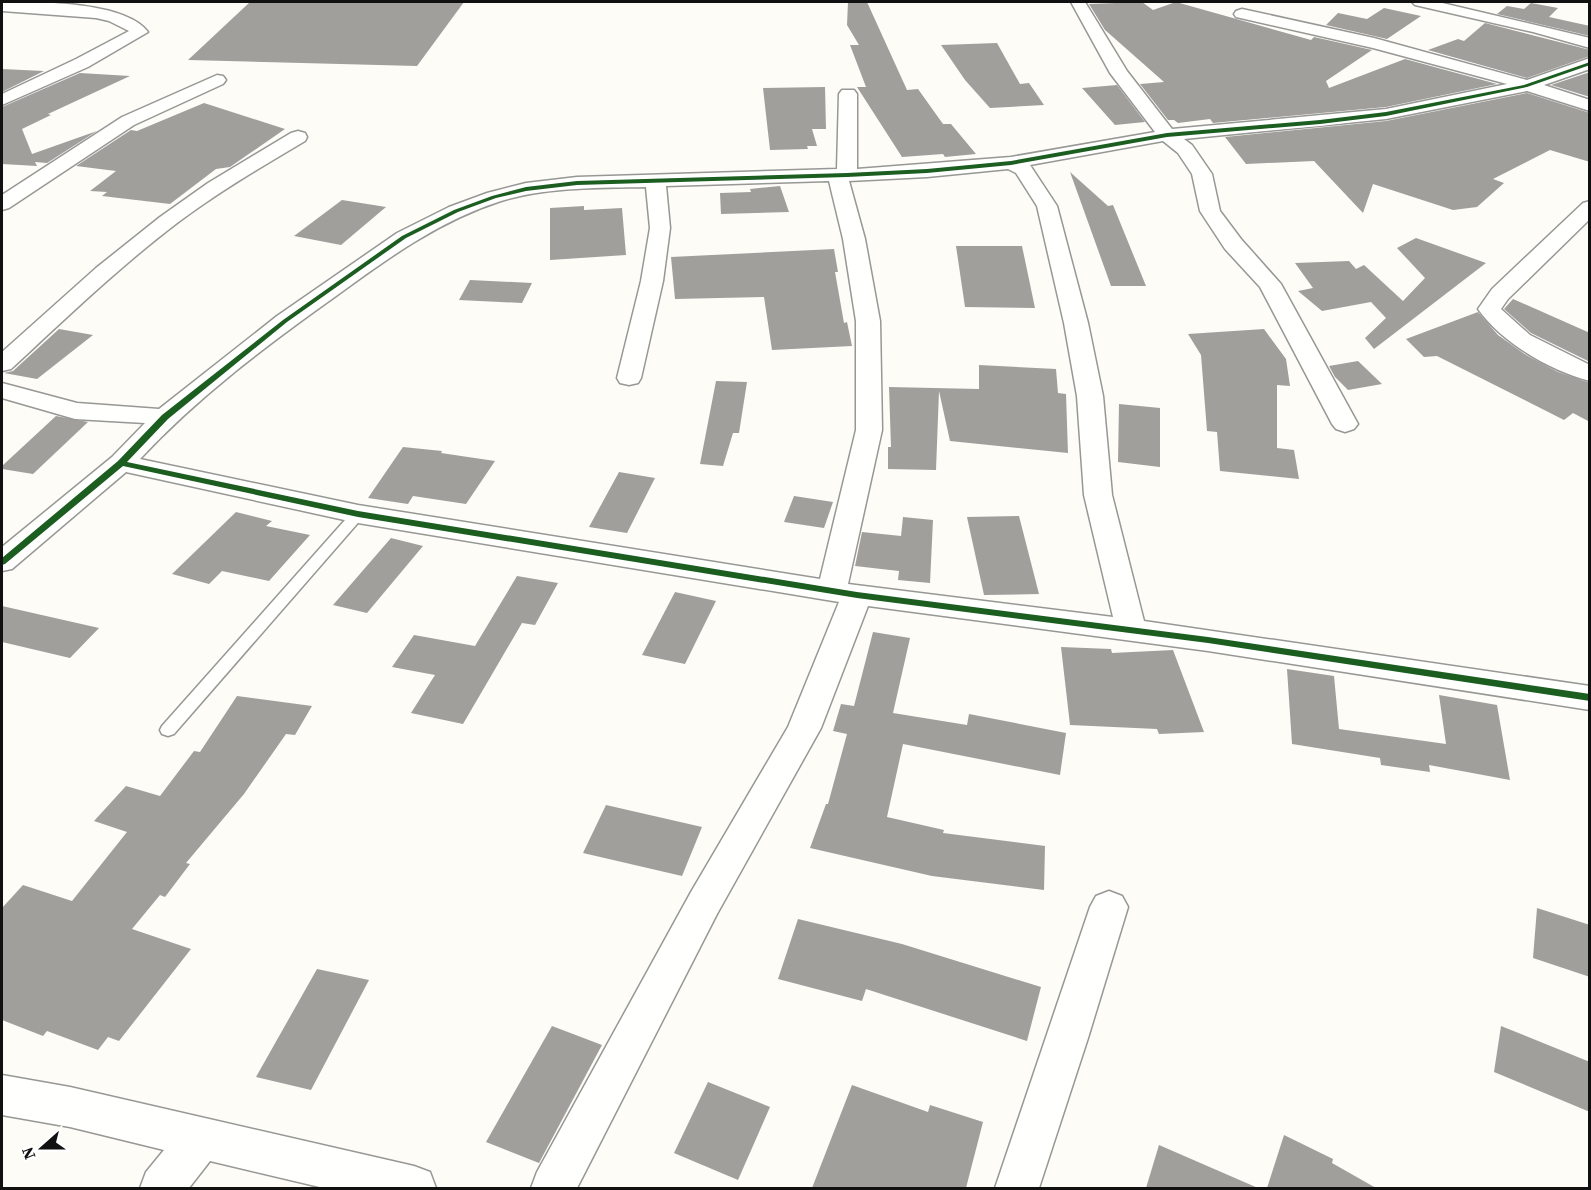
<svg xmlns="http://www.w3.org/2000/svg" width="1591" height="1190" viewBox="0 0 1591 1190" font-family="'Source Serif 4',serif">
	<rect width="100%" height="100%" fill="#fdfcf7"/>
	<!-- building -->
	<g fill="#a19f9c">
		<polygon points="250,2 464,2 417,66 188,60"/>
		<polygon points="848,2 867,2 907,90 918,89 943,124 951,124 976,154 945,157 943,154 902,157 857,87 866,87 850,45 859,45 847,25"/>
		<polygon points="1142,2 1153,10 1176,2 1311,40 1314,37 1372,50 1326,81 1329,88 1405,59 1497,84 1386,107 1213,123 1210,119 1178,123 1174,120 1168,120 1140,84 1164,82 1105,30 1089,4"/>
		<polygon points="1531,3 1558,8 1549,17 1590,26 1590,36 1497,14 1507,6 1524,9"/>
		<polygon points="1384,8 1421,16 1387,39 1326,25 1338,13 1367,19"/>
		<polygon points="1485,23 1590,50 1590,56 1527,78 1428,50 1458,39 1464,41"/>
		<polygon points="997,43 1020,84 1029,83 1044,105 990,108 965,80 941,45"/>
		<polygon points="2,69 44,71 2,92"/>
		<polygon points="1590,72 1590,97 1551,85"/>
		<polygon points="80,73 130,76 48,114 51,115 22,129 32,154 97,131 47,163 35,162 37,166 2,164 2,107"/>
		<polygon points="1117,85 1145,122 1115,125 1082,88"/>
		<polygon points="825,87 826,129 812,129 817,146 807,146 808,149 770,150 763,88"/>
		<polygon points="1527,93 1590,113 1590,162 1550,150 1493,179 1504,183 1477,207 1453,210 1373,184 1363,213 1314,161 1246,164 1225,137 1386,121"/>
		<polygon points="204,103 285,129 230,167 216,169 170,204 102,196 107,192 90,191 116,171 76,166 131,130 137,131"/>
		<polygon points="1070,172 1108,206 1113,205 1146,286 1111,286"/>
		<polygon points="780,186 789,212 721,214 720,193 751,192 750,189"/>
		<polygon points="342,200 386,207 341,245 294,236"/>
		<polygon points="584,206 584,210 622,208 626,255 550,260 550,208"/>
		<polygon points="1416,238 1486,263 1374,349 1365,338 1386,318 1371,302 1322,311 1298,291 1313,288 1295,263 1349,261 1356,269 1364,265 1403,301 1425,278 1397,248"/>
		<polygon points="956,246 1022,246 1035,308 965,307"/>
		<polygon points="834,249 838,272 835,272 844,323 847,322 852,346 772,350 764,297 675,299 671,257"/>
		<polygon points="470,280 532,283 522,303 459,300"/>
		<polygon points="1513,299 1590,333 1590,362 1531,333 1504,309"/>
		<polygon points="1478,312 1498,335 1526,355 1558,372 1590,383 1590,422 1573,413 1564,420 1437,356 1424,357 1406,339"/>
		<polygon points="59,329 93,335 37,379 4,373 13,371"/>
		<polygon points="1264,329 1286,359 1290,386 1277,385 1277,448 1294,450 1299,479 1220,471 1217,432 1207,431 1201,355 1188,334"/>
		<polygon points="1358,361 1382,384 1348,390 1335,377 1329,366"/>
		<polygon points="979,365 1056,369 1058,393 1066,394 1068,453 950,441 939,391 936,470 888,469 888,447 891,447 889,387 979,389"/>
		<polygon points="716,381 747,382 739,433 733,433 723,466 700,464"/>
		<polygon points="1119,404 1160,408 1160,467 1118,462"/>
		<polygon points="56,416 88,422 33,474 2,469 2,466"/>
		<polygon points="403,447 442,451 441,453 495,461 466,504 413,496 408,504 368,498"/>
		<polygon points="619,472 655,478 627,533 589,527"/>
		<polygon points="794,496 833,502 824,528 784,522"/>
		<polygon points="236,512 272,521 266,526 310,535 269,581 222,571 209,584 172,574"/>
		<polygon points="1019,516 1039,594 984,595 967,517"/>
		<polygon points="903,517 933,520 930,583 898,580 899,571 855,566 862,532 901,536"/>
		<polygon points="391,538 423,546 367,613 333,605"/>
		<polygon points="517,576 558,583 535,625 522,623 463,724 411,713 435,675 392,667 414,635 475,646"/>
		<polygon points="675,592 716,601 685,664 642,655"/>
		<polygon points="2,606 99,628 70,658 2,642"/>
		<polygon points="873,632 910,638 893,713 967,725 969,714 1066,733 1060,775 903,744 887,817 944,830 943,833 1045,846 1044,890 932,876 810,848 826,804 828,804 847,734 833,731 841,704 854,706"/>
		<polygon points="1061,647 1111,649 1112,653 1173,650 1204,732 1159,734 1157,729 1070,725"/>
		<polygon points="1287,669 1334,676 1339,729 1446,744 1439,695 1497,705 1510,780 1429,765 1430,772 1381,765 1380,758 1292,744"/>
		<polygon points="237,696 312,706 295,735 286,734 244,794 186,863 190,864 165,897 160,895 132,929 191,949 119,1041 108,1037 98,1050 47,1031 43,1036 2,1020 2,908 23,885 72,901 127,832 94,821 126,786 160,796 194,751 200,752"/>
		<polygon points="606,805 702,827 682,876 583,853"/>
		<polygon points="1537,908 1590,925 1590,977 1533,958"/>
		<polygon points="798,919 902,944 1041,987 1027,1041 866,989 862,1001 778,979"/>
		<polygon points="317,969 369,980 311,1090 256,1077"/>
		<polygon points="552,1026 602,1045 539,1163 486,1142"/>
		<polygon points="1501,1026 1590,1062 1590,1112 1494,1072"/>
		<polygon points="708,1082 770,1107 738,1180 674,1153"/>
		<polygon points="852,1085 928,1112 930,1105 983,1122 966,1188 812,1188"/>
		<polygon points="1284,1135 1333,1159 1332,1163 1376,1188 1267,1188"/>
		<polygon points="1159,1145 1258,1188 1146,1188"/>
	</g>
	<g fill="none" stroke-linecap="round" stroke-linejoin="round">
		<defs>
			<polygon id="service" points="358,510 363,511 365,514 363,517 174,734 168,736 162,734 160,730 162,726 353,511"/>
			<g id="minor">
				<path d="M2,2C38,2 125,1 148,32L88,67L2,105V94L76,59L129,31L109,21L96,18L2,11Z"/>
				<path d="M1071,2H1085L1127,71L1172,129L1386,109L1507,84L1373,48L1236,17L1234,14L1236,11L1242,9L1374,38L1527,80L1590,58V69L1544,85L1590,100V111L1527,91L1386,119L1184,139L1192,145L1212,174L1220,211L1241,239L1281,284L1358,424L1354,429L1345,432L1336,429L1332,424L1260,287L1225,249L1200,211L1192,174L1178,153L1163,141L1030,165L1057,206L1088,323L1103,396L1112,495L1144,621L1590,686V710L1208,651L868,606L821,728L717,914L577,1188H531L537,1172L691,892L788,727L839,602L358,523L126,472L12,569L2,571V547L112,457L145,423L75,419L2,398V383L77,403L159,409L277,316L397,233L449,207L487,193L526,183L577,177L837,169L839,94L842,90H854L857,94V169L1011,157L1155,132L1110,73ZM1008,169L1016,173L1037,206L1064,323L1077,396L1084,495L1113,617L848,584L882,430L880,321L865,239L849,181L927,177ZM829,181L843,239L856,321V430L820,579L358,505L140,459C198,397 267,345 336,296C388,258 439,221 501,201C547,187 598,188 646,187L650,228L641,281L617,378L620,383L629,385L638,383L641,378L663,281L670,228L666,186Z"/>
				<polygon points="1412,2 1438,2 1590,38 1590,48 1533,32 1415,5"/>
				<polygon points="217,75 223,76 226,80 223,84 134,125 9,208 2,210 2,195 122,117"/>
				<path d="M298,131L305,133L307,137L305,141C261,167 217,193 177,223C118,268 65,319 11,369L2,371V352L96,268L160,217L208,183L291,133Z"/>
				<path d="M1590,201V219L1508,299L1501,309L1530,335L1590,365V381C1550,371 1501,342 1478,309L1492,289L1583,203Z"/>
				<polygon points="1109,891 1122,896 1128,907 1088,1038 1039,1188 995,1188 1090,907 1096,896"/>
				<polygon points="2,1075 70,1087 414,1166 430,1172 436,1188 324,1188 210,1161 189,1188 140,1188 146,1172 164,1150 70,1127 2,1115"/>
			</g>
		</defs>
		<!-- service casing -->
		<use href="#service" stroke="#979795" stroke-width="3"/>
		<!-- minor casing -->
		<use href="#minor" stroke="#979795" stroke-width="3"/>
		<!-- service -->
		<use href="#service" fill="#fffffe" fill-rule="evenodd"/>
		<!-- minor -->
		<use href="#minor" fill="#fffffe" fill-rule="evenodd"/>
		<defs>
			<polygon id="cycleway" points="1590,62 1590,65 1527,87 1386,116 1320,124 1167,137 1011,165 927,173 847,177 577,185 526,191 496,198 458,212 406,238 287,322 168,419 127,462 358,511 857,592 1208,637 1590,694 1590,701 1208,643 857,598 358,517 123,466 5,564 2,565 2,558 118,461 162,415 283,320 402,236 454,210 492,196 526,187 577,181 847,173 927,169 1011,161 1167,133 1320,120 1386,112 1524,85"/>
		</defs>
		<!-- cycleway casing -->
		<use href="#cycleway" stroke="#fff" stroke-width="4"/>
		<!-- cycleway -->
		<use href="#cycleway" fill="#1b5e20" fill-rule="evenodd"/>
	</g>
	<!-- border -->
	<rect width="1591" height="1190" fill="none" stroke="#111111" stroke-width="6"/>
	<!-- north arrow -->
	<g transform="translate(42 1148) rotate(249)" stroke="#ffffff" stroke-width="4.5" paint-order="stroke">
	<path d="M0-4.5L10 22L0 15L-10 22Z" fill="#111111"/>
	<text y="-9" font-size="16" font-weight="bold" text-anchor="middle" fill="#111111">N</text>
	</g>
</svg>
